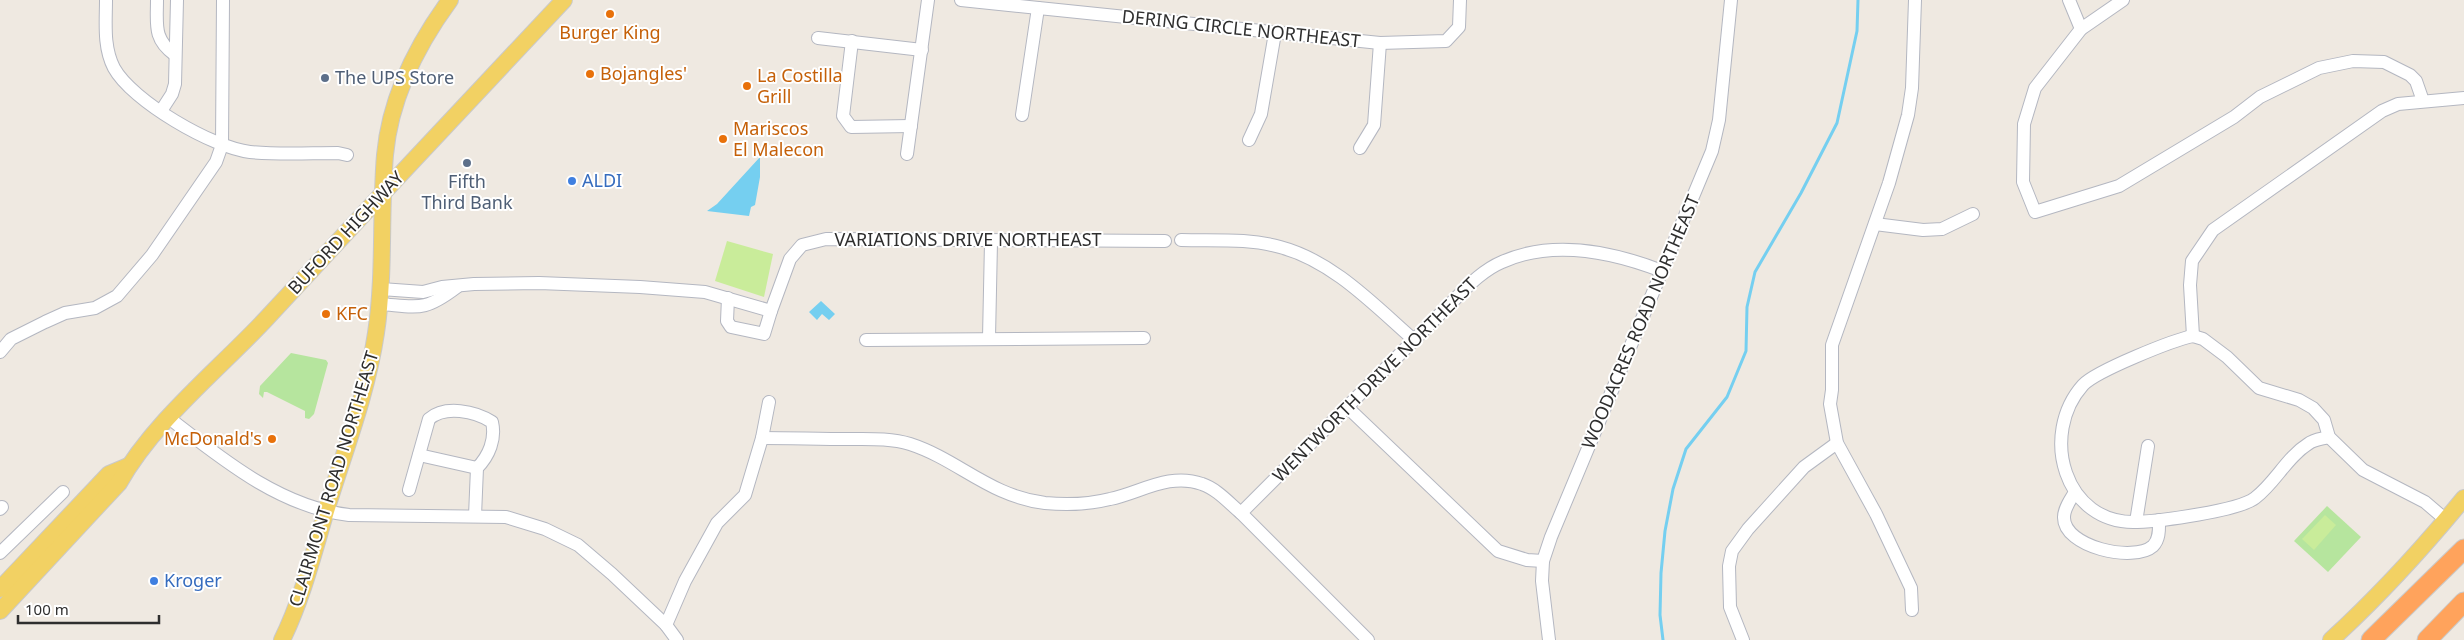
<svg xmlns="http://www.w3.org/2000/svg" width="2464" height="640" viewBox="0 0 2464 640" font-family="'Noto Sans',sans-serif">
	<rect width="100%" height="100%" fill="#efe9e1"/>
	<!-- green -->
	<g fill="#b6e59e">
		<polygon points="291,353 326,360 328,363 314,414 309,419 305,418 305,411 267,392 264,392 263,398 259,394 260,386"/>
		<polygon points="2327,506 2361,537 2328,572 2294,541"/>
	</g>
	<!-- pitch -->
	<g fill="#c9ec9a">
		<polygon points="727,241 773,254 764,297 715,281"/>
		<polygon points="2325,515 2336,525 2314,550 2302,539"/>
	</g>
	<!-- water -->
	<g fill="#75cff0">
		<polygon points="760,157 760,177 755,205 751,207 749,216 707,211 717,204"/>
		<polygon points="821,301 835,314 829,320 822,314 817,320 809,312"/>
	</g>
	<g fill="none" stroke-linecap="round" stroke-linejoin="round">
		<!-- stream -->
		<polyline stroke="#75cff0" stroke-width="3" points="1663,640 1660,615 1661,573 1665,531 1673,489 1686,449 1727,397 1746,351 1747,307 1755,272 1801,193 1837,123 1857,31 1858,0"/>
		<defs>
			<g id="minor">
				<path d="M106,0C106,22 103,47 114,68C132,101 213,148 250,152C279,155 309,153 338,153L347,155"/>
				<path d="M157,0C157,25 153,39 175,55"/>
				<polyline points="961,0 1380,43 1446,41 1459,27 1460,0"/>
				<polyline points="2069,0 2081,29"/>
				<polyline points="2123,0 2081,29 2035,88 2024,124 2023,182 2035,212 2119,186 2234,117 2260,97 2319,68 2353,61 2384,62 2410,75 2416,81 2423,101"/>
				<polyline points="818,38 922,50"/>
				<polyline points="852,41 843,116 851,127 911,126"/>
				<polyline points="161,111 172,94 175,84 177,0"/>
				<polyline points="1022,115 1038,8"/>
				<polyline points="1249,140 1261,114 1275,33"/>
				<polyline points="1360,148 1374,125 1380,43"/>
				<polyline points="907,154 928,0"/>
				<polyline points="1875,224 1923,230 1942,229 1973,214"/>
				<path d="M1181,240C1214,241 1248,238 1280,247C1333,261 1374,305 1414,340"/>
				<polyline points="381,289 423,292 442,287 474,284 539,283 640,287 705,292 771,311 790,259 802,245 826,239 1165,241"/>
				<polyline points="728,298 727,321 731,327 764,334 771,311"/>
				<path d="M380,304C419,307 424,312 457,287"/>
				<path d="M2193,336C2173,340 2096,371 2083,385C2039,434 2064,525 2137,522C2160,521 2238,511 2255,498C2275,483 2287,457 2308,444C2314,439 2322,439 2329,437"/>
				<polyline points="2193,336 2190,285 2192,261 2213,230 2382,111 2398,104 2464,98"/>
				<polyline points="2193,336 2203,339 2227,357 2259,388 2299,400 2313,408 2324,420 2329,437 2363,470 2425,502 2446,520"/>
				<polyline points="989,338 991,242"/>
				<polyline points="866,340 1144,338"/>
				<polyline points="0,352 11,339 45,322 65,313 95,308 117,296 152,255 216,162 222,145 223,0"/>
				<polyline points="1346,406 1498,551 1527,560 1543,561"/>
				<path d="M169,418C222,459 280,507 349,515L506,517L545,529L578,545L612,574L666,625L677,640"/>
				<path d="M762,438C791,438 820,439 849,439C869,439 891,438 910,444C959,460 989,496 1045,503C1065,505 1090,504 1110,499C1140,493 1169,472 1202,484C1217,489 1229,503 1241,513L1368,640"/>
				<polyline points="419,455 477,468"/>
				<path d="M409,490L429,419C445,405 475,411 492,422C496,439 489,456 477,468L475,516"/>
				<path d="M2075,492C2071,499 2064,508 2064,517C2063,547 2134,563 2153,546C2160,539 2159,528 2159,520"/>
				<polyline points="0,509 2,507"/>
				<path d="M1241,513L1454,300C1468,286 1483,270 1502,262C1553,239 1613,252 1662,271"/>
				<polyline points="2136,522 2148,446"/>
				<polyline points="0,553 63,492"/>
				<polyline points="1912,610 1911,588 1876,514 1837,443 1830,404 1832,390 1832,345 1889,183 1908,115 1912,88 1915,0"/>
				<polyline points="666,625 685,581 717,523 745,495 762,438 769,402"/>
				<polyline points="1549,640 1542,581 1543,561 1551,537 1712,151 1719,120 1731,0"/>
				<polyline points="1743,640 1730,607 1729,566 1732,551 1748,529 1804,467 1837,443"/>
			</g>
			<g id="major">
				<polyline points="0,589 109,474 128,466"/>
				<path d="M0,611L119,483C153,422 217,371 265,320C364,213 464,106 564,0"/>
				<path d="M282,640C302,599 313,555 326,511C344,452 367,394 376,333C385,274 380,214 385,155C390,99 417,45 450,0"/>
				<path d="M2331,640C2379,596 2423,548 2464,498"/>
			</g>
			<g id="highway">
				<polyline points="2371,640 2464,549"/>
				<polyline points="2427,640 2464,602"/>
			</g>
		</defs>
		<!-- minor casing -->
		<use href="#minor" stroke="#b4b7c1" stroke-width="14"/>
		<!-- major casing -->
		<use href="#major" stroke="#c9c9c9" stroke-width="18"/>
		<!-- highway casing -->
		<use href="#highway" stroke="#c9c9c9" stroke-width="21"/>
		<!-- minor -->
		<use href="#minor" stroke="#fff" stroke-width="12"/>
		<!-- major -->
		<use href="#major" stroke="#f2d163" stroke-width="16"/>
		<!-- highway -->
		<use href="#highway" stroke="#ffa35c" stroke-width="19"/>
	</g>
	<!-- markers -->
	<g fill="#e8710a" stroke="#fff" stroke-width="2">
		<circle cx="610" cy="14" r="5"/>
		<circle cx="590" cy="74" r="5"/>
		<circle cx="747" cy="86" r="5"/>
		<circle cx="723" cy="139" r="5"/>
		<circle cx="326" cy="314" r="5"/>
		<circle cx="272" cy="439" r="5"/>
	</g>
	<g fill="#5c6f8a" stroke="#fff" stroke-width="2">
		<circle cx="325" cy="78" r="5"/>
		<circle cx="467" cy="163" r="5"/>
	</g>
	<g fill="#3f7fe0" stroke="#fff" stroke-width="2">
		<circle cx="572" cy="181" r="5"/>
		<circle cx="154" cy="581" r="5"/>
	</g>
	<g text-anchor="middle" stroke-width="4" stroke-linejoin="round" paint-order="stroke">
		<!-- street labels -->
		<g font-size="18" fill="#2e2e2e" stroke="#fff">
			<text transform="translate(1241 29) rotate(6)" y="6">DERING CIRCLE NORTHEAST</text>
			<text transform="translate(346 233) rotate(-47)" y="6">BUFORD HIGHWAY</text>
			<text x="968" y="246">VARIATIONS DRIVE NORTHEAST</text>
			<text transform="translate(1641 322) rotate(-67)" y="6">WOODACRES ROAD NORTHEAST</text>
			<text transform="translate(1375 380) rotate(-45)" y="6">WENTWORTH DRIVE NORTHEAST</text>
			<text transform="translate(334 479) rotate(-73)" y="6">CLAIRMONT ROAD NORTHEAST</text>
		</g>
		<!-- food labels -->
		<g font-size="18" fill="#c56008" stroke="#fff" text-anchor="start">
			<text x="610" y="39" text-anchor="middle">Burger King</text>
			<text x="600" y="80">Bojangles'</text>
			<text x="757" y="82">La Costilla<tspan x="757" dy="21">Grill</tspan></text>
			<text x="733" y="135">Mariscos<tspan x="733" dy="21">El Malecon</tspan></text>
			<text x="336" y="320">KFC</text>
			<text x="262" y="445" text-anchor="end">McDonald's</text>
		</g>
		<!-- service labels -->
		<g font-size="18" fill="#4e5e75" stroke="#fff" text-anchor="start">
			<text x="335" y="84">The UPS Store</text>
			<text x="467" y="188" text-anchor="middle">Fifth<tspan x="467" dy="21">Third Bank</tspan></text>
		</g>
		<!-- shop labels -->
		<g font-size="18" fill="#366cbe" stroke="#fff" text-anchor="start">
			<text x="582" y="187">ALDI</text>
			<text x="164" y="587">Kroger</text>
		</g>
	</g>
	<!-- scale -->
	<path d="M18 615v8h141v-8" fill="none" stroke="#2e2e2e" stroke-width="2.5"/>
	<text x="25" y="615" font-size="15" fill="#2e2e2e" stroke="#ffffff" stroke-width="4" paint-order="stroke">100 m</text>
</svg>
